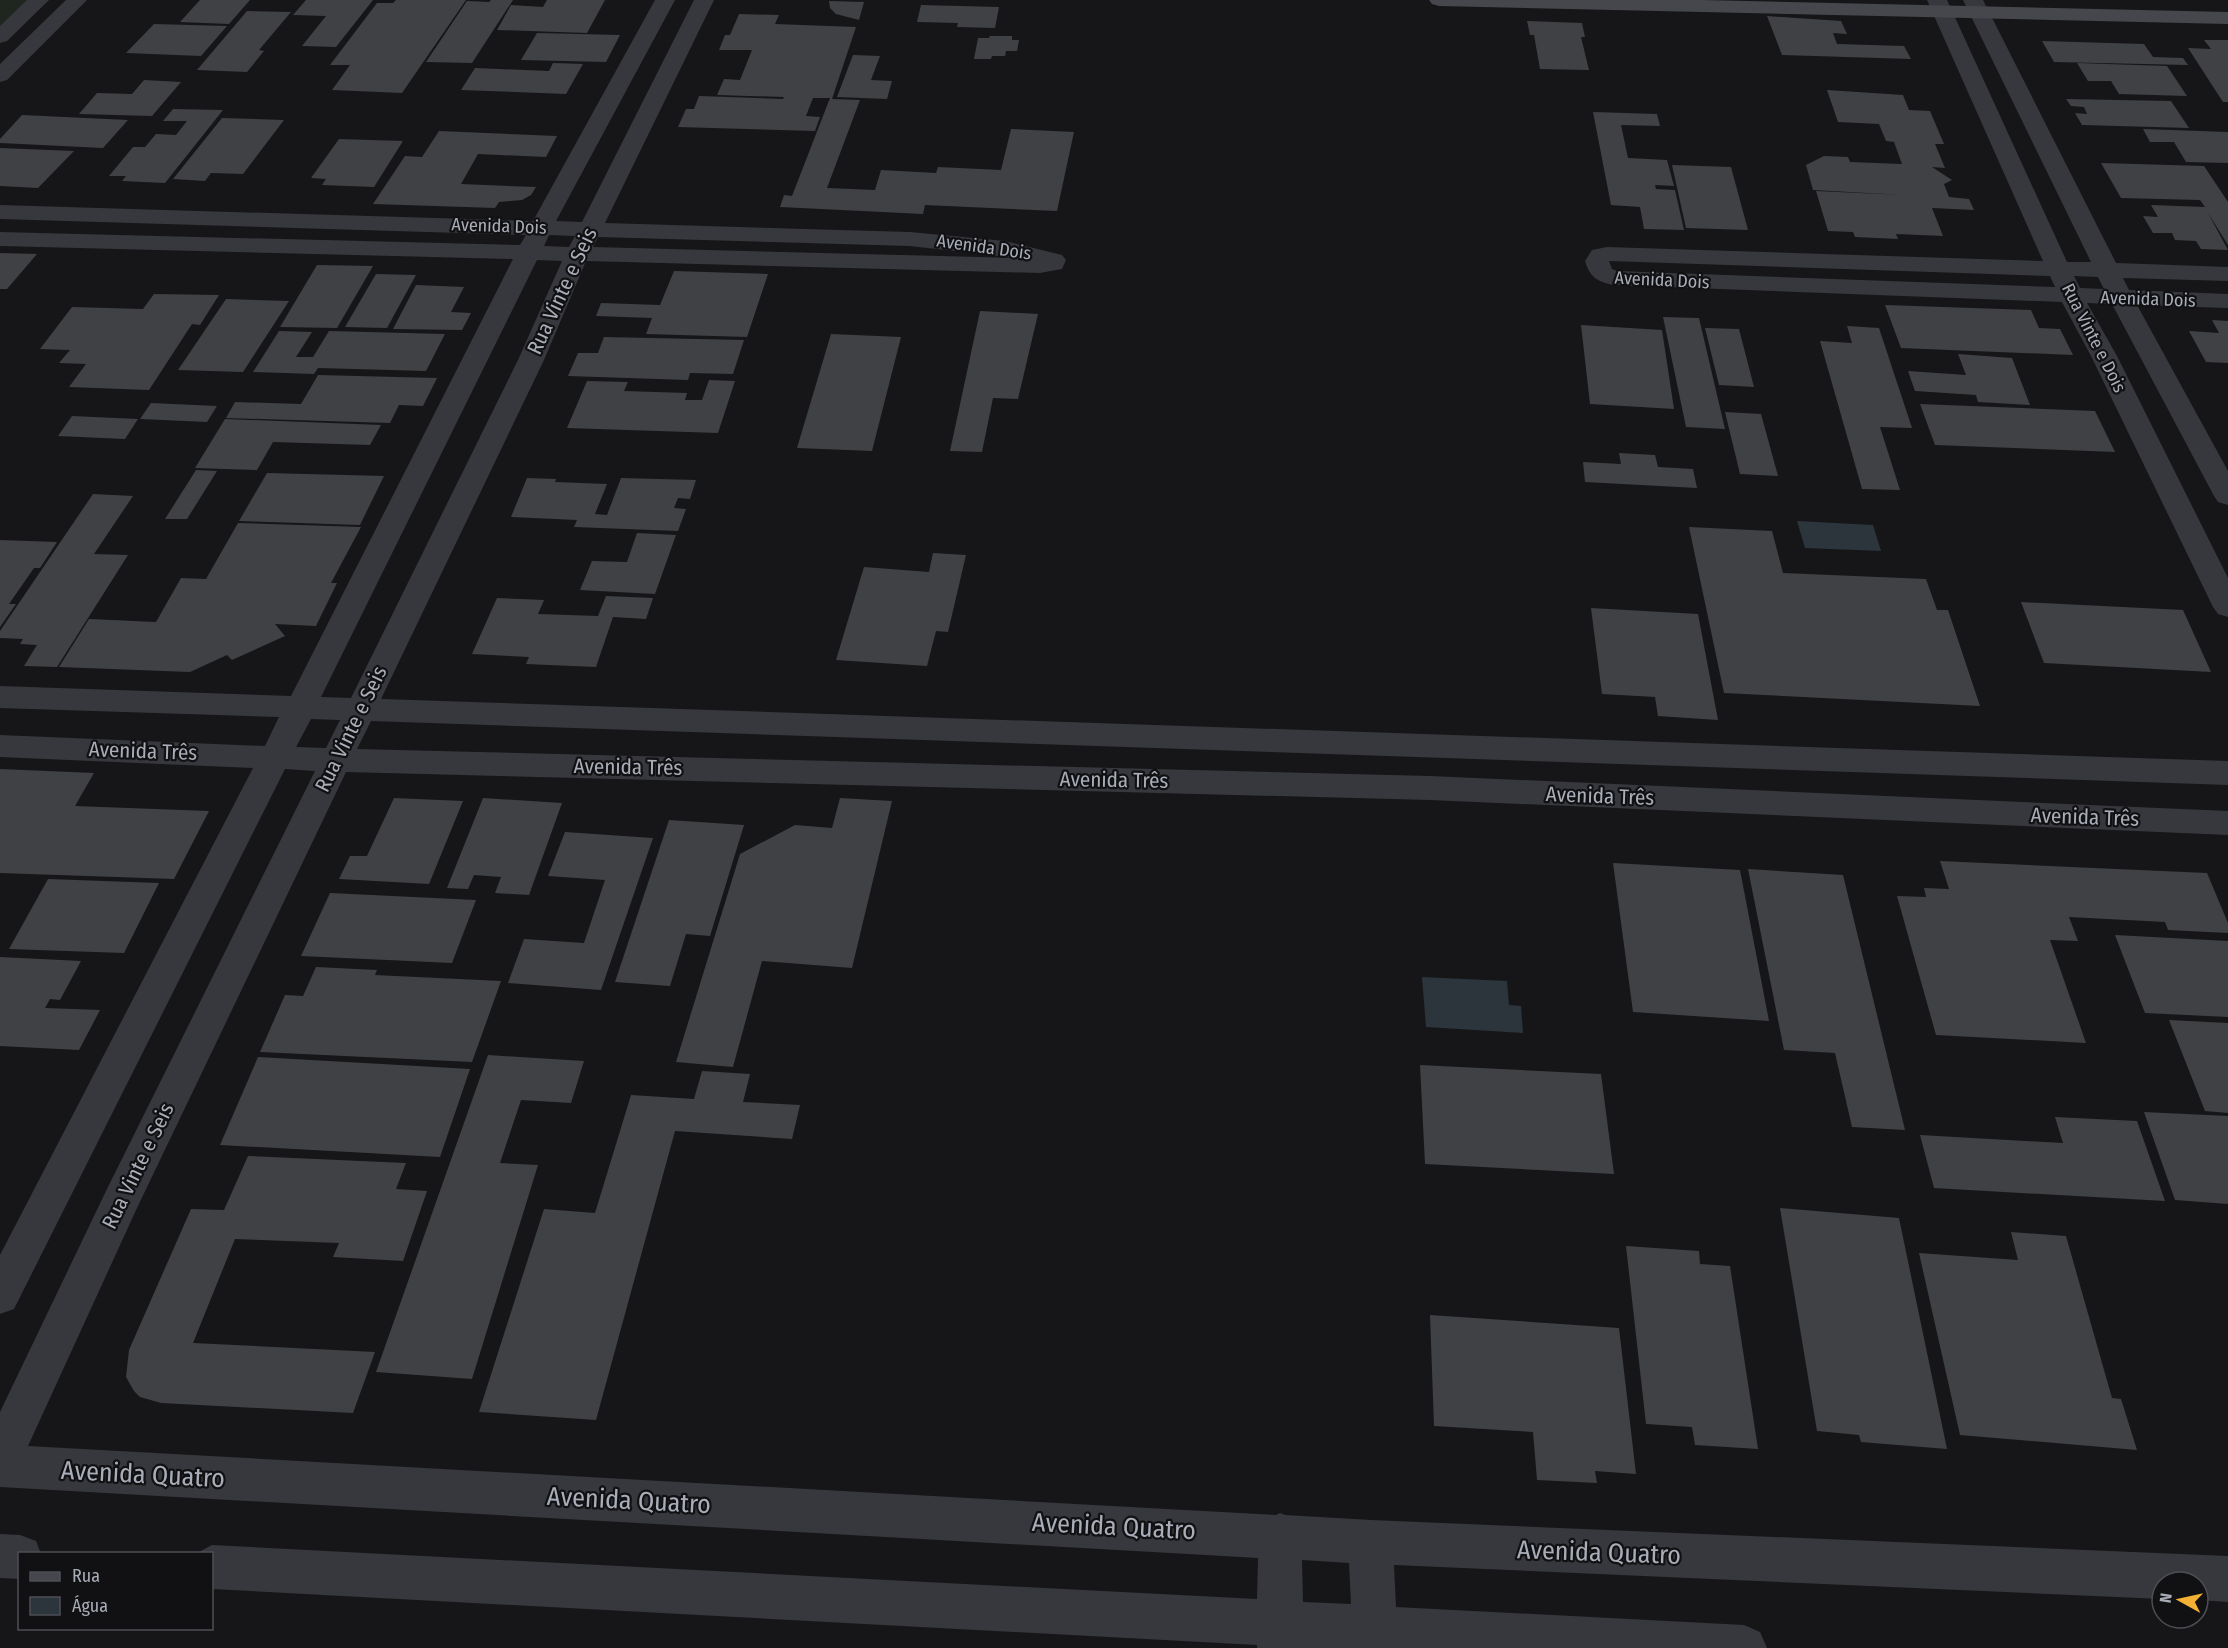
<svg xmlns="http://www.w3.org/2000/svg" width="2228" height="1648" viewBox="0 0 2228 1648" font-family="'Fira Sans Condensed',sans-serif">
	<rect width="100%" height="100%" fill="#161618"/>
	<!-- green -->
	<polygon fill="#1e261f" points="0,0 39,0 0,38"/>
	<!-- water -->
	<g fill="#2c353c">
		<polygon points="1797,521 1873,525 1881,551 1805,548"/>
		<polygon points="1422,977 1507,981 1509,1005 1521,1006 1523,1033 1426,1027"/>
	</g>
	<!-- building -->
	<g fill="#404145">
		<polygon points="200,0 250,0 229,24 180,22"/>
		<polygon points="306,0 373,0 336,47 302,46 326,16 293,15"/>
		<polygon points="396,0 466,0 402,93 332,90 350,65 330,65 377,3 393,3"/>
		<polygon points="491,0 513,0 472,63 426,62 467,1 489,2"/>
		<polygon points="547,0 605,0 587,33 497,30 511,5 543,7"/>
		<polygon points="829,1 864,2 859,20 836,14 830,8"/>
		<polygon points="921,5 999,7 995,28 957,27 958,23 917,22"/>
		<polygon points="247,11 291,12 259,50 264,51 247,72 197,70"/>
		<polygon points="739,14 779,15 775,24 856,27 832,99 860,100 827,188 875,190 881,170 936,173 938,167 1001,170 1011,129 1074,132 1057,211 925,205 923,214 780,207 784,195 792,196 830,98 813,98 806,116 820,117 815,131 678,127 686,109 694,109 699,96 783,99 784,97 717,95 724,79 740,80 752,50 719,50 725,35 730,35"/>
		<polygon points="1767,16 1841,21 1847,34 1833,33 1837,44 1904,46 1911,59 1782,55"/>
		<polygon points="1527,21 1582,23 1585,37 1581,37 1589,70 1540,69 1534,35 1530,35"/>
		<polygon points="154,24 227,26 201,56 126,53"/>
		<polygon points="537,33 620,35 606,62 521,60"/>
		<polygon points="990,36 1012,36 1012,40 1019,40 1017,51 1006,51 1005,56 992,56 991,59 974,59 978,38 989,38"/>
		<polygon points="2204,40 2228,40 2228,102 2223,102 2188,48 2211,49"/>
		<polygon points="2042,41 2144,44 2153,57 2183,58 2188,65 2054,62"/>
		<polygon points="853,55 880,56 871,80 892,81 887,99 837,97"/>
		<polygon points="553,63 583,64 566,94 461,90 475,68 549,71"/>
		<polygon points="2077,63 2167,66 2187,96 2119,94 2111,81 2088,81"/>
		<polygon points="144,80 181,82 152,116 79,114 97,93 132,94"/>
		<polygon points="1827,90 1903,95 1909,110 1930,111 1944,144 1935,144 1945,168 1932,167 1952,180 1944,184 1949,197 1969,199 1974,210 1932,208 1943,236 1896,234 1898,239 1855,237 1853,232 1828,231 1816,191 1904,195 1813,190 1806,165 1824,156 1848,157 1850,162 1902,164 1894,142 1886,141 1879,124 1838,122"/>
		<polygon points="2066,99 2171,101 2189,128 2082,125 2075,113 2087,114 2084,107 2071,106"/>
		<polygon points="173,109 223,110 165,183 122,181 126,176 109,176 133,147 145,147 156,134 176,135 187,121 163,121"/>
		<polygon points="1593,112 1657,114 1660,126 1621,125 1628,158 1667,160 1674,186 1655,185 1656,189 1675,190 1684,230 1644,229 1640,207 1611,205"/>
		<polygon points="22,115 128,120 103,148 0,143 0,139"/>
		<polygon points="222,118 284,120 243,174 211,173 205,181 173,179"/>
		<polygon points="2143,129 2228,132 2228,163 2186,162 2174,142 2150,142"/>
		<polygon points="439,131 557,136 546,157 478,154 461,184 536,187 531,195 522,200 499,202 495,208 373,204 405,156 422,157"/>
		<polygon points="339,139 403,141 374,187 322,185 326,179 311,178"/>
		<polygon points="0,148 74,151 38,188 0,186"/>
		<polygon points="2101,163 2204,166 2228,202 2228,245 2208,213 2228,250 2201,249 2196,241 2175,240 2172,233 2153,233 2143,216 2158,217 2151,205 2205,207 2200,200 2121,198"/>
		<polygon points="1672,165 1731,167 1748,230 1686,228"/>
		<polygon points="0,253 37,254 7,289 0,289"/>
		<polygon points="317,265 373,266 337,328 280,327"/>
		<polygon points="674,271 768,274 747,337 646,334 652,318 596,316 601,303 660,305"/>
		<polygon points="376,274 416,275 387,328 345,327"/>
		<polygon points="416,285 464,287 451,312 471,313 462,330 393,329"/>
		<polygon points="154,294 219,295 200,325 192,324 149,390 69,387 86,364 59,363 70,350 40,349 72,307 143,309"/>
		<polygon points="226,299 289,301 243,372 178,370"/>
		<polygon points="1885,305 2031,310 2039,328 2060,329 2073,355 1901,348"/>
		<polygon points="980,311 1038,314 1018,399 993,398 982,452 950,451"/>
		<polygon points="1663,317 1699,318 1725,429 1686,427"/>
		<polygon points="2212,320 2228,321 2228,363 2206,362 2189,331 2219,333"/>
		<polygon points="1581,325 1662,330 1674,409 1590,404"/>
		<polygon points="1847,326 1879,328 1912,428 1880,427 1900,490 1862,489 1820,341 1852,343"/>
		<polygon points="1705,328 1739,329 1754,387 1719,385"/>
		<polygon points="279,331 312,332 296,357 313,357 329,331 445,334 426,371 318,368 314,374 253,372"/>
		<polygon points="831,334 901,337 872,451 797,448"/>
		<polygon points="604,337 744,340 733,374 690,373 688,380 568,376 578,353 598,353"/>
		<polygon points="1958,354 2012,358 2030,405 1978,402 1976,395 1915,391 1908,371 1966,375"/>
		<polygon points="318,375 437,378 423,406 399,405 390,423 226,418 235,402 301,404"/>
		<polygon points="709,380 735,381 718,433 567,428 587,381 628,382 624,391 687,393 685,400 702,400"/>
		<polygon points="151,403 217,406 207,422 140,419"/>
		<polygon points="1920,404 2095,411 2115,452 1935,445"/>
		<polygon points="1725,412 1761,414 1778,476 1740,474"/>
		<polygon points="72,416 138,419 125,439 58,436"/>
		<polygon points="225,419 381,425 370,445 273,442 257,470 195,468"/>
		<polygon points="1619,453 1655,455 1658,467 1693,469 1697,488 1585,482 1583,462 1621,464"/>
		<polygon points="196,470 217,471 187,519 165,519"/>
		<polygon points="267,473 384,476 360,525 239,521"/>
		<polygon points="527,478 556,479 555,482 607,484 595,514 607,515 621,478 696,480 690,499 678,498 674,508 686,509 678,531 574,527 577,520 511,517"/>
		<polygon points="93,494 133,496 94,554 128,555 57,667 24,666 37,645 20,644 23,639 0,638 0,631"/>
		<polygon points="238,523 361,527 331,583 337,583 316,626 275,624 285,636 232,660 227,655 190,672 59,667 89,619 156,622 181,578 206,579"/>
		<polygon points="1689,527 1772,531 1783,573 1926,579 1937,610 1948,610 1980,706 1724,693"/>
		<polygon points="637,533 676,535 655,594 580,590 592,561 627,562"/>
		<polygon points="0,540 57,542 40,568 34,568 9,604 16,604 0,627"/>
		<polygon points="933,553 966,555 948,632 936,631 927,666 836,660 864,567 929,572"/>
		<polygon points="606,596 653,598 646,619 613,617 596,667 526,664 529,657 472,654 497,598 544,600 538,614 598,616"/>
		<polygon points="2021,602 2183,610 2211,672 2044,663"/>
		<polygon points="1591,608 1698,614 1718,720 1658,716 1655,697 1602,694"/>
		<polygon points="0,769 94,773 75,806 209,811 174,879 0,873"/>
		<polygon points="394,798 463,801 429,884 339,879 350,856 367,856"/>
		<polygon points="483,798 562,803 529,895 495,893 501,877 474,875 468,889 447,888"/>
		<polygon points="840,798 892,801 852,968 762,961 733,1067 676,1062 740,854 795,825 832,828"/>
		<polygon points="669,820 744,825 710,936 686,934 670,986 615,982"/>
		<polygon points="565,832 653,838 601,990 508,983 524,939 584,943 605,880 548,876"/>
		<polygon points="1940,861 2207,873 2228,923 2228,933 2168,930 2165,922 2069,917 2078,941 2050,940 2086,1043 1936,1035 1897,896 1926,897 1924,888 1949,889"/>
		<polygon points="1613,863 1740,870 1769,1021 1633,1012"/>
		<polygon points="1748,869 1843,875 1905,1130 1852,1127 1835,1053 1784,1050"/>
		<polygon points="48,879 159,883 124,953 9,949"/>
		<polygon points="330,893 476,900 452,963 301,956"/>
		<polygon points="2115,935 2228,941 2228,1017 2145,1013"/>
		<polygon points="0,957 81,961 60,1000 50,999 45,1008 100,1010 79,1050 0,1046"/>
		<polygon points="316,967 377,970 375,975 501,981 472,1062 260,1052 285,995 303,996"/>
		<polygon points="2169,1020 2228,1023 2228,1113 2205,1111"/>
		<polygon points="488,1055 584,1061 571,1103 521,1100 500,1163 538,1165 472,1379 376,1372"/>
		<polygon points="258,1057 470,1069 440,1157 220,1145"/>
		<polygon points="1420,1065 1601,1074 1614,1174 1425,1164"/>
		<polygon points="702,1071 750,1074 743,1102 800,1105 792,1139 675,1131 596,1420 479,1412 544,1209 595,1213 631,1095 694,1099"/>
		<polygon points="2144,1112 2228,1116 2228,1204 2175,1200"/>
		<polygon points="2055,1117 2137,1121 2165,1201 1934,1188 1920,1135 2063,1143"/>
		<polygon points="248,1156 406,1163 396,1189 427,1191 403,1261 333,1257 339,1243 235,1239 193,1343 375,1352 353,1413 161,1403 140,1397 134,1391 126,1377 129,1350 191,1209 224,1210"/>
		<polygon points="1780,1208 1899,1218 1947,1449 1861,1442 1859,1435 1817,1431"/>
		<polygon points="2011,1232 2066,1236 2112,1398 2121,1399 2137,1450 1960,1435 1919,1253 2018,1260"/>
		<polygon points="1626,1246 1699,1251 1700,1264 1730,1266 1758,1449 1695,1445 1692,1427 1646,1424"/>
		<polygon points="1430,1315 1619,1328 1636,1474 1595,1471 1597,1483 1537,1480 1533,1432 1434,1426"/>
	</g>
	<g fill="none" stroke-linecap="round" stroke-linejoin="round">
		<!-- minor -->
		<g fill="#37383d" fill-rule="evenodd">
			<polygon points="27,0 49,0 7,41 0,43 0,26"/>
			<polygon points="66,0 87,0 7,80 0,82 0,64"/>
			<path d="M655,0H675L556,221L582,222L694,0H714L605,223L910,232L1005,241L1062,255L1066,260L1062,269L1040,273L586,261L544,360L381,699L2228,761V785L371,721L357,749L1430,776L2228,811V835L1430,800L346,772L137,1208L28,1446L1276,1515L1280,1513L1285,1515L1371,1520L2228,1556V1602L2198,1600V1582H2162V1599L1394,1565L1396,1607L1744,1625L1760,1632L1767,1648H1257V1645L212,1589V1554H195L212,1545L1257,1599L1258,1558L0,1487V1412L106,1191L315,771L285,769L14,1309L0,1314V1255L253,768L0,757V735L265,746L279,717L0,708V686L291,696L513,259L0,246V232L520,245L526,235L0,219V205L533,221ZM549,235L575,236L569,247L544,246ZM598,237L910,246L1017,258L593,247ZM537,260L562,261L518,360L351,698L321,697ZM311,719L340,720L326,748L296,747ZM1302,1560L1349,1563L1351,1604L1303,1602Z"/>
			<path d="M1927,0H1947L2067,262H2091L1963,0H1983L2116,263L2228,267V281L2123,278L2129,290L2228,294V308L2137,305L2228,471V505L2218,502L2214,496L2112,304L2087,303L2117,356L2228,578V617L2218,614L2213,607L2091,356L2062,302L1613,285C1596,281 1590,277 1585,261L1592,250L1607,247L2043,261ZM1609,261L2050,276L2055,287L1617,271L1612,269ZM2074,276L2098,277L2104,289L2080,288Z"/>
			<polygon points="0,1534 20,1535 36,1541 41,1554 20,1554 20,1579 0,1578"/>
		</g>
		<!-- secondary -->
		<polygon fill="#45474d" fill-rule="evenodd" points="1429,0 1702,0 2228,12 2228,24 1439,6 1432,4"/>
	</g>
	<g text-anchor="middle" stroke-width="4.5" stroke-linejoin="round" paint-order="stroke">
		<!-- far-street labels -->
		<g font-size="18" fill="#a8adb8" stroke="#111113">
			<text transform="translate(499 226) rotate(2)" y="6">Avenida Dois</text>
			<text transform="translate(984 247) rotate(8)" y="6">Avenida Dois</text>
			<text transform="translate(1662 280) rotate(3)" y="6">Avenida Dois</text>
			<text transform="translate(2148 299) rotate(2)" y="6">Avenida Dois</text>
			<text transform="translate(2094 338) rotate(63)" y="6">Rua Vinte e Dois</text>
		</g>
		<!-- street labels -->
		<g font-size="21" fill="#a8adb8" stroke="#111113">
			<text transform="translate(562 291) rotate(-65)" y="7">Rua Vinte e Seis</text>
			<text transform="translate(351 729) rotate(-64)" y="7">Rua Vinte e Seis</text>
			<text transform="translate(143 751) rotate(2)" y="7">Avenida Três</text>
			<text transform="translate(628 767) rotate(1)" y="7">Avenida Três</text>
			<text transform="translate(1114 780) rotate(1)" y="7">Avenida Três</text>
			<text transform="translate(1600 796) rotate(2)" y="7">Avenida Três</text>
			<text transform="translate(2085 817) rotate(2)" y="7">Avenida Três</text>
			<text transform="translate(138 1166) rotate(-64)" y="7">Rua Vinte e Seis</text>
		</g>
		<!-- near-street labels -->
		<g font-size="26" fill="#a8adb8" stroke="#111113">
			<text transform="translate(143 1474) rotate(3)" y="9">Avenida Quatro</text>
			<text transform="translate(629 1500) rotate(3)" y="9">Avenida Quatro</text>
			<text transform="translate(1114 1526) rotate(3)" y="9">Avenida Quatro</text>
			<text transform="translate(1599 1552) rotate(2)" y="9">Avenida Quatro</text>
		</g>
	</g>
	<!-- legend -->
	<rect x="18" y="1552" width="195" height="78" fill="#111113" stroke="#4d4f55" stroke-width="1.5"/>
	<rect x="30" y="1572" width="30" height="9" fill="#45474d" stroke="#4d4f55" stroke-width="1.5"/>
	<text x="72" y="1582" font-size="18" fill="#a8adb8">Rua</text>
	<rect x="30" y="1597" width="30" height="18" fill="#2c353c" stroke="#4d4f55" stroke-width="1.5"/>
	<text x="72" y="1612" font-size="18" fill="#a8adb8">Água</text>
	<!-- north arrow -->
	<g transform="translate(2180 1600) rotate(278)"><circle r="28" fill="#111113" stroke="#4d4f55" stroke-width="1.5"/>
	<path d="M0-4.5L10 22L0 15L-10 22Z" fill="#f2b134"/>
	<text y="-9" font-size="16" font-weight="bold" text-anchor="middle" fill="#a8adb8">N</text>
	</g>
</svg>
